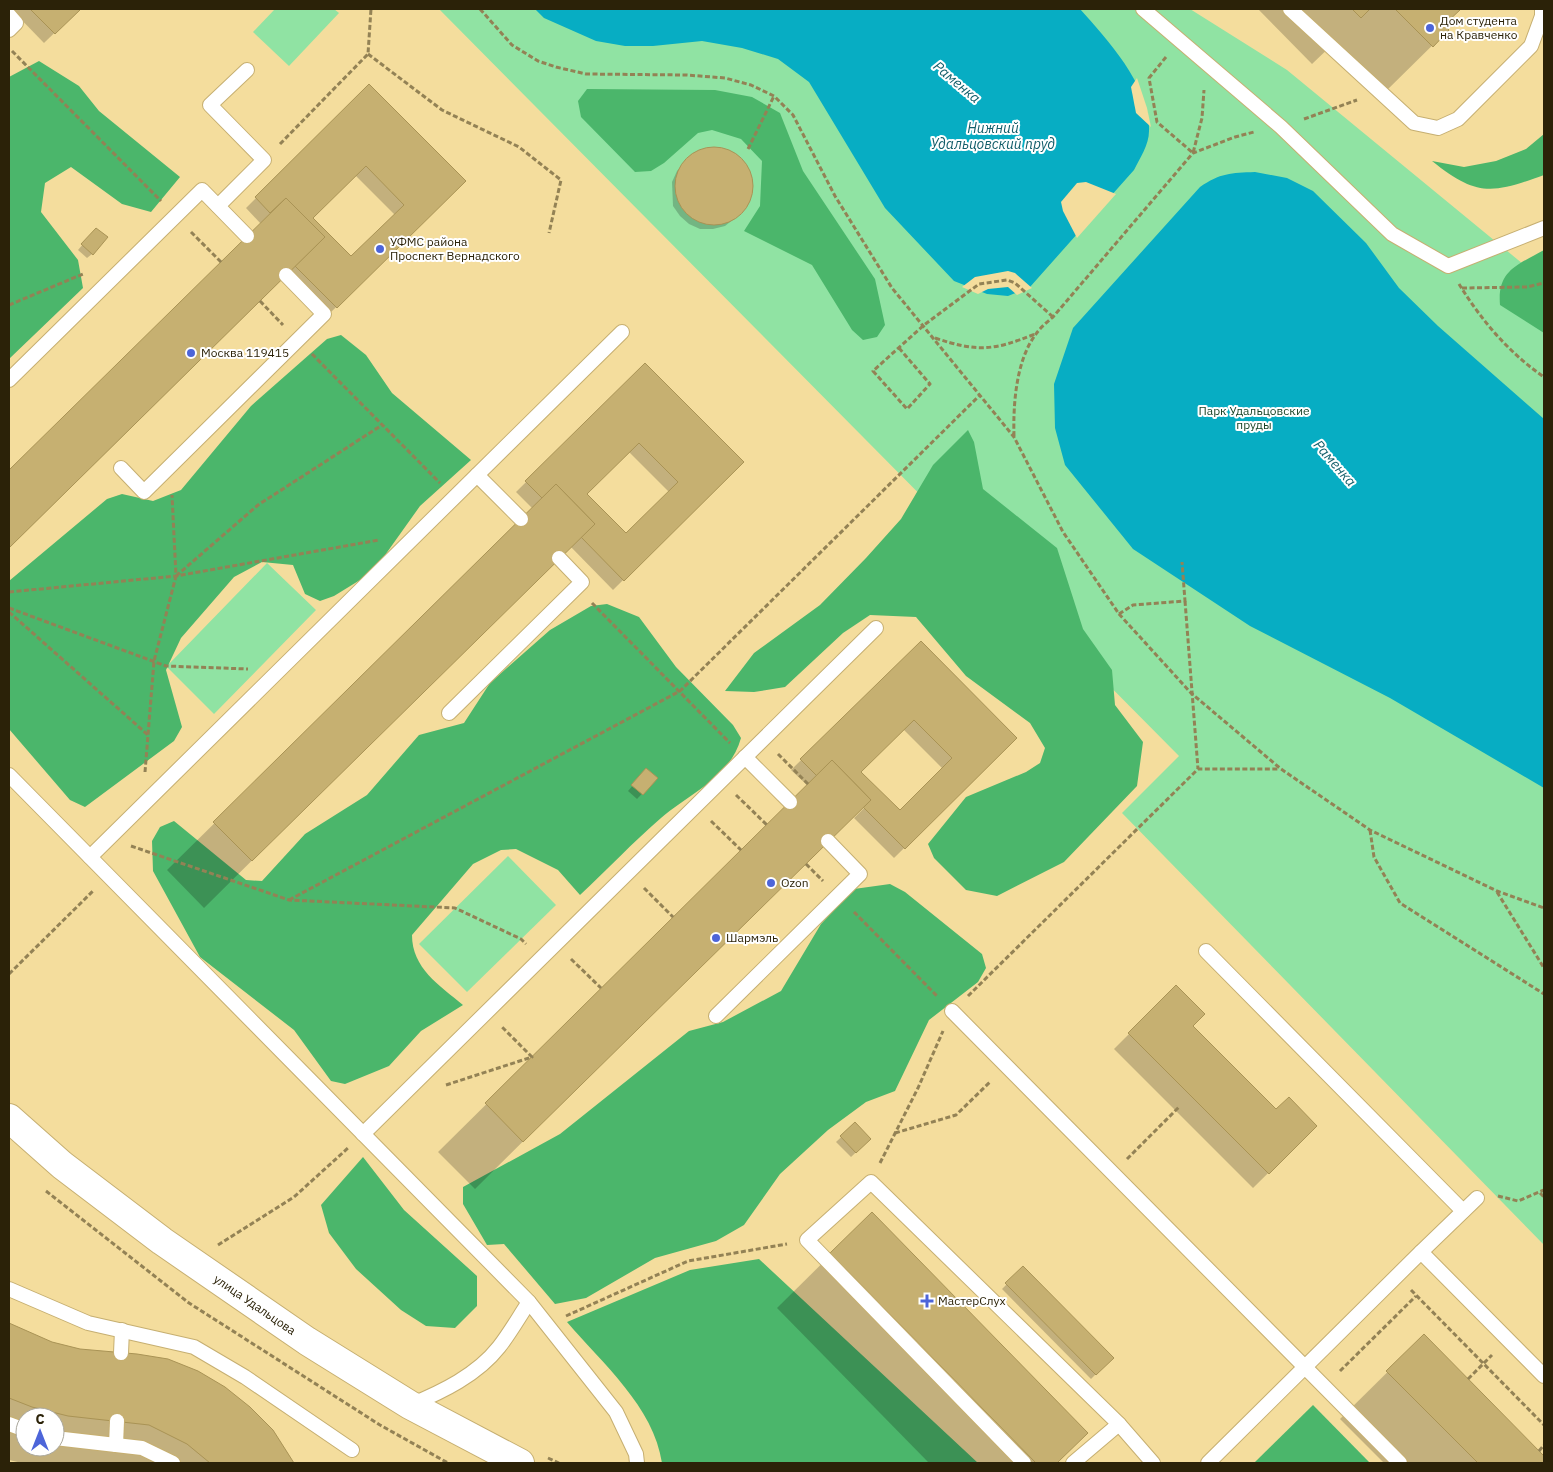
<svg xmlns="http://www.w3.org/2000/svg" width="1553" height="1472" viewBox="0 0 1553 1472" font-family="'IBM Plex Sans',sans-serif">
	<rect width="100%" height="100%" fill="#f4dd9d"/>
	<!-- green -->
	<g fill="#90e3a3">
		<polygon points="275,9 334,9 339,13 289,66 253,32"/>
		<polygon points="439,9 1190,9 1287,70 1523,264 1544,261 1544,1245 1122,813 1179,756"/>
		<polygon points="267,563 316,610 214,714 165,665 167,666"/>
		<polygon points="508,856 556,905 467,992 419,944"/>
	</g>
	<!-- forest -->
	<g fill="#4bb66b">
		<polygon points="39,61 79,86 99,111 180,177 151,212 122,204 71,167 45,183 41,212 78,260 83,288 9,359 9,77"/>
		<polygon points="587,89 715,90 752,97 780,113 803,171 875,279 885,325 877,337 863,340 852,330 812,265 744,231 760,206 762,161 741,139 712,130 698,133 664,163 651,171 635,172 581,117 578,101"/>
		<path d="M1544,134V175C1492,194 1477,197 1432,161L1464,167L1496,161L1526,149Z"/>
		<path d="M1544,250V333L1500,305C1497,270 1518,265 1544,250Z"/>
		<polygon points="341,335 366,355 392,393 471,460 420,506 373,572 334,596 320,601 305,594 293,565 262,562 234,577 181,638 166,670 182,727 174,741 85,807 70,800 9,729 9,581 107,499 122,494 153,501 181,490 251,406 327,339"/>
		<polygon points="968,430 974,442 983,489 1057,548 1083,629 1112,670 1115,705 1143,742 1137,786 1064,862 997,896 966,890 934,858 928,844 966,797 1026,772 1040,763 1045,748 1030,723 966,676 916,617 870,615 843,633 785,687 754,692 725,691 754,653 820,605 866,558 901,519 933,465"/>
		<path d="M607,604L639,617L676,667L733,725L741,738C730,778 690,793 661,818C633,842 607,870 580,895L558,870L516,849L501,850L473,864L412,935C412,968 439,985 463,1005L421,1031L389,1066L345,1084L331,1081L294,1030L200,957L153,871L152,841L160,827L174,821L246,880L262,881L305,834L367,795L419,735L464,723L490,683L550,630L591,606Z"/>
		<polygon points="890,884 905,892 982,954 986,968 978,982 929,1020 895,1091 866,1102 828,1130 780,1174 744,1225 716,1241 655,1258 586,1298 555,1304 504,1244 487,1245 463,1204 463,1187 560,1134 689,1031 723,1022 781,991 821,924 854,889"/>
		<polygon points="363,1157 404,1210 477,1276 477,1306 455,1328 426,1326 401,1310 356,1269 329,1233 321,1205"/>
		<path d="M759,1259L978,1463H662C654,1407 602,1363 567,1322L690,1270Z"/>
		<polygon points="1313,1405 1370,1463 1254,1463"/>
	</g>
	<!-- water -->
	<g fill="#07adc3">
		<path d="M535,9H1080C1107,39 1151,87 1149,131C1149,145 1140,158 1134,170L1030,287L1008,296L987,294L954,281L885,208L809,82L778,59L742,48L702,41L653,46H625L596,41L544,18Z"/>
		<path d="M1255,172L1287,178L1313,191L1366,243L1399,288L1438,326L1544,419V788L1390,698L1250,626L1133,549L1065,465L1055,428L1054,384L1073,328L1200,187C1220,173 1231,173 1255,172Z"/>
	</g>
	<!-- pier -->
	<g fill="#f4dd9d">
		<polygon points="1137,78 1147,108 1151,127 1136,113 1131,87"/>
		<polygon points="1086,182 1116,194 1077,238 1063,211 1061,202 1077,183"/>
		<polygon points="1008,271 1015,273 1032,288 1017,295 1008,287 988,289 978,294 962,287 975,277"/>
	</g>
	<!-- shadow -->
	<g fill="#0003" fill-rule="evenodd">
		<polygon points="11,9 79,9 44,43"/>
		<polygon points="1258,9 1459,9 1443,25 1448,30 1384,93 1334,43 1312,64"/>
		<path d="M369,86L464,181L326,317L285,276L9,548V472L261,224L246,208ZM355,175L395,215L351,258L311,218Z"/>
		<polygon points="714,149 726,151 737,157 746,166 751,178 751,190 748,203 735,218 725,226 713,229 700,229 689,224 680,216 673,206 672,182 677,171 691,157 701,151"/>
		<polygon points="96,229 92,254 87,258 78,250"/>
		<path d="M645,364L742,462L613,590L570,546L204,908L167,870L533,509L516,492ZM629,452L669,492L626,535L585,494Z"/>
		<path d="M921,642L1016,738L894,858L854,818L865,807L863,805L475,1189L438,1152L808,786L791,770ZM903,729L943,769L900,812L860,772Z"/>
		<polygon points="642,775 656,779 637,799 628,791"/>
		<polygon points="1176,987 1191,1026 1276,1111 1316,1126 1253,1188 1114,1049"/>
		<polygon points="855,1124 870,1139 851,1157 836,1142"/>
		<polygon points="872,1214 1086,1433 1055,1463 929,1463 777,1308"/>
		<polygon points="1023,1268 1112,1358 1091,1379 1002,1289"/>
		<path d="M9,1324L290,1457L293,1463H22L9,1460ZM25,1417H55V1447H25Z"/>
		<polygon points="1424,1336 1544,1458 1544,1463 1384,1463 1340,1419"/>
	</g>
	<!-- building -->
	<g fill="#c6b071" stroke="#a99355" fill-rule="evenodd">
		<polygon points="30,9 81,9 55,34"/>
		<polygon points="1352,9 1370,9 1361,18"/>
		<polygon points="1395,9 1461,9 1444,25 1449,30 1433,47"/>
		<path d="M369,84L466,181L337,308L295,266L325,237L286,198L270,213L255,197ZM366,166L404,205L351,256L313,218Z"/>
		<circle cx="714" cy="186" r="39"/>
		<polygon points="286,198 325,237 9,548 9,470"/>
		<polygon points="96,228 108,237 93,255 81,244"/>
		<path d="M645,363L744,462L624,581L581,537L595,524L556,484L542,498L525,481ZM639,443L678,482L626,533L587,494Z"/>
		<polygon points="556,484 595,524 252,861 213,822"/>
		<path d="M921,641L1017,738L905,849L863,807L871,800L832,760L817,776L800,759ZM914,720L952,758L900,810L861,772Z"/>
		<polygon points="832,760 871,800 523,1142 485,1103"/>
		<polygon points="646,768 658,778 643,795 631,785"/>
		<polygon points="1176,985 1205,1014 1193,1026 1276,1109 1289,1097 1317,1126 1269,1174 1128,1033"/>
		<polygon points="855,1122 871,1139 856,1153 840,1136"/>
		<polygon points="872,1212 1088,1433 1057,1463 1036,1463 830,1253"/>
		<polygon points="1023,1266 1114,1358 1096,1375 1005,1283"/>
		<polygon points="9,1323 52,1342 80,1349 137,1354 168,1359 198,1371 225,1387 250,1407 273,1430 294,1463 210,1463 187,1444 149,1425 68,1416 32,1407 9,1398"/>
		<polygon points="1424,1334 1544,1456 1544,1463 1478,1463 1386,1371"/>
	</g>
	<g fill="none" stroke-linecap="round" stroke-linejoin="round">
		<defs>
			<g id="service">
				<polyline points="1143,9 1281,127 1392,234 1448,266 1544,228"/>
				<polyline points="1290,9 1414,123 1438,128 1458,119 1531,46 1542,16 1542,9"/>
				<polyline points="9,15 16,23 9,30"/>
				<polyline points="218,206 264,160 210,105 247,70"/>
				<polyline points="9,380 202,190 247,236"/>
				<polyline points="121,468 144,492 324,314 286,275"/>
				<polyline points="477,475 622,332"/>
				<polyline points="449,713 582,582 559,558"/>
				<polyline points="745,757 790,802"/>
				<polyline points="9,775 529,1302 616,1412 636,1454 637,1463"/>
				<polyline points="90,857 477,475 521,519"/>
				<polyline points="1206,951 1463,1211"/>
				<polyline points="952,1011 1400,1463"/>
				<polyline points="716,1016 860,874 828,841"/>
				<polyline points="363,1134 876,628"/>
				<polyline points="1421,1252 1477,1198"/>
				<polyline points="9,1289 88,1323 194,1347 245,1377 352,1450"/>
				<polyline points="121,1353 122,1330"/>
				<path d="M410,1405C442,1392 477,1375 499,1347C510,1333 519,1317 529,1302"/>
				<polyline points="9,1424 25,1430"/>
				<polyline points="55,1438 142,1448 173,1463"/>
				<polyline points="116,1445 117,1421"/>
				<polyline points="1024,1463 807,1240 871,1182 1119,1424 1153,1463"/>
				<polyline points="1073,1463 1119,1424"/>
				<polyline points="1208,1463 1421,1252 1544,1376"/>
			</g>
			<g id="tertiary">
				<path id="s1" d="M9,1118L62,1165L162,1241L307,1341L410,1405L520,1463"/>
			</g>
		</defs>
		<!-- service casing -->
		<use href="#service" stroke="#c6af71" stroke-width="16"/>
		<!-- tertiary casing -->
		<use href="#tertiary" stroke="#c6af71" stroke-width="30"/>
		<!-- path -->
		<g stroke="#938255" stroke-width="3" stroke-dasharray="5 2.5" stroke-linecap="butt">
			<polyline points="480,9 512,45 538,61 556,67 586,74 687,75 725,78 751,85 774,96 793,115 835,196 892,288 1014,437 1063,532 1119,614 1191,693 1281,769 1370,830 1497,891 1544,908"/>
			<polyline points="12,51 161,201"/>
			<polyline points="368,54 442,110 519,147 561,180 549,233"/>
			<polyline points="1166,57 1149,78 1157,122 1193,153 1202,118 1204,90"/>
			<polyline points="1304,119 1357,100"/>
			<polyline points="280,144 368,54 371,9"/>
			<polyline points="748,149 774,96"/>
			<polyline points="191,232 221,262"/>
			<path d="M1459,284C1481,320 1509,353 1544,377"/>
			<polyline points="1462,288 1527,287 1544,283"/>
			<polyline points="260,301 283,325"/>
			<polyline points="9,305 83,274"/>
			<path d="M935,338C977,352 993,351 1035,334"/>
			<polyline points="899,348 930,384 907,409 873,371 924,325 979,284 1007,280 1015,283 1053,317"/>
			<polyline points="312,354 440,483"/>
			<path d="M1014,436C1013,405 1016,360 1036,334C1040,328 1047,322 1053,317L1193,153L1235,137L1254,132"/>
			<polyline points="176,576 258,505 382,425"/>
			<polyline points="9,592 176,576 379,540"/>
			<polyline points="1185,601 1198,769"/>
			<polyline points="592,603 730,743"/>
			<polyline points="9,608 166,666 248,669"/>
			<polyline points="9,612 148,735"/>
			<polyline points="1119,614 1133,605 1185,601 1182,562"/>
			<polyline points="778,754 808,784"/>
			<polyline points="145,772 154,661 176,576 172,495"/>
			<polyline points="736,795 767,825"/>
			<polyline points="711,821 741,850"/>
			<polyline points="1370,830 1374,857 1400,903 1544,994"/>
			<polyline points="131,846 289,900 455,908 521,939 526,944"/>
			<polyline points="806,864 823,881"/>
			<polyline points="644,888 673,917"/>
			<polyline points="1497,892 1544,968"/>
			<polyline points="289,900 680,691 979,396"/>
			<polyline points="854,912 937,996"/>
			<polyline points="571,959 601,988"/>
			<polyline points="9,974 94,890"/>
			<polyline points="968,996 1198,769 1279,769"/>
			<polyline points="446,1085 532,1057 501,1026"/>
			<polyline points="895,1133 956,1115 990,1082"/>
			<polyline points="1127,1159 1180,1106"/>
			<polyline points="880,1163 918,1088 943,1031"/>
			<polyline points="46,1191 189,1303 380,1425 448,1463"/>
			<polyline points="1540,1193 1544,1197"/>
			<polyline points="1498,1196 1518,1201 1544,1190"/>
			<polyline points="218,1245 294,1197 348,1148"/>
			<polyline points="1411,1290 1544,1425"/>
			<polyline points="566,1316 688,1261 787,1244"/>
			<polyline points="1340,1371 1416,1296"/>
			<polyline points="1468,1379 1492,1355"/>
			<polyline points="1539,1451 1544,1445"/>
			<polyline points="548,1458 559,1463"/>
		</g>
		<!-- service -->
		<use href="#service" stroke="#fff" stroke-width="14"/>
		<!-- tertiary -->
		<use href="#tertiary" stroke="#fff" stroke-width="28"/>
	</g>
	<!-- markers -->
	<g fill="#4d65d9" stroke="#fff" stroke-width="2">
		<circle cx="1430" cy="28" r="5"/>
		<circle cx="380" cy="249" r="5"/>
		<circle cx="191" cy="353" r="5"/>
		<circle cx="771" cy="883" r="5"/>
		<circle cx="716" cy="938" r="5"/>
		<path d="M924.5 1293.5h5v5h5v5h-5v5h-5v-5h-5v-5h5z"/>
	</g>
	<g text-anchor="middle" stroke-width="4" stroke-linejoin="round" paint-order="stroke">
		<!-- poi labels -->
		<g font-size="12" fill="#2b2208" stroke="#fff" text-anchor="start">
			<text x="1440" y="25">Дом студента<tspan x="1440" dy="14">на Кравченко</tspan></text>
			<text x="390" y="246">УФМС района<tspan x="390" dy="14">Проспект Вернадского</tspan></text>
			<text x="201" y="357">Москва 119415</text>
			<text x="781" y="887">Ozon</text>
			<text x="726" y="942">Шармэль</text>
			<text x="938" y="1305">МастерСлух</text>
		</g>
		<!-- park labels -->
		<g font-size="12" fill="#133f21" stroke="#fff">
			<text x="1254" y="415">Парк Удальцовские<tspan x="1254" dy="14">пруды</tspan></text>
		</g>
		<!-- street labels -->
		<g font-size="12" fill="#2b2208" stroke="#fff">
			<text dy="4" stroke="none"><textPath href="#s1" startOffset="309">улица Удальцова</textPath></text>
		</g>
		<!-- water labels -->
		<g font-size="14" font-style="italic" fill="#125e6a" stroke="#fff">
			<text transform="translate(957 82) rotate(40)" y="5">Раменка</text>
			<text x="993" y="133">Нижний<tspan x="993" dy="16">Удальцовский пруд</tspan></text>
			<text transform="translate(1335 463) rotate(49)" y="5">Раменка</text>
		</g>
	</g>
	<!-- border -->
	<rect width="1553" height="1472" fill="none" stroke="#2b2208" stroke-width="20"/>
	<!-- north arrow -->
	<g transform="translate(40 1432)"><circle r="24" fill="#ffffff" stroke="#aaa79c"/>
	<path d="M0-4L9 19L0 12L-9 19Z" fill="#4d65d9"/>
	<text y="-8" font-size="14" font-weight="bold" text-anchor="middle" fill="#2b2208">С</text>
	</g>
</svg>
